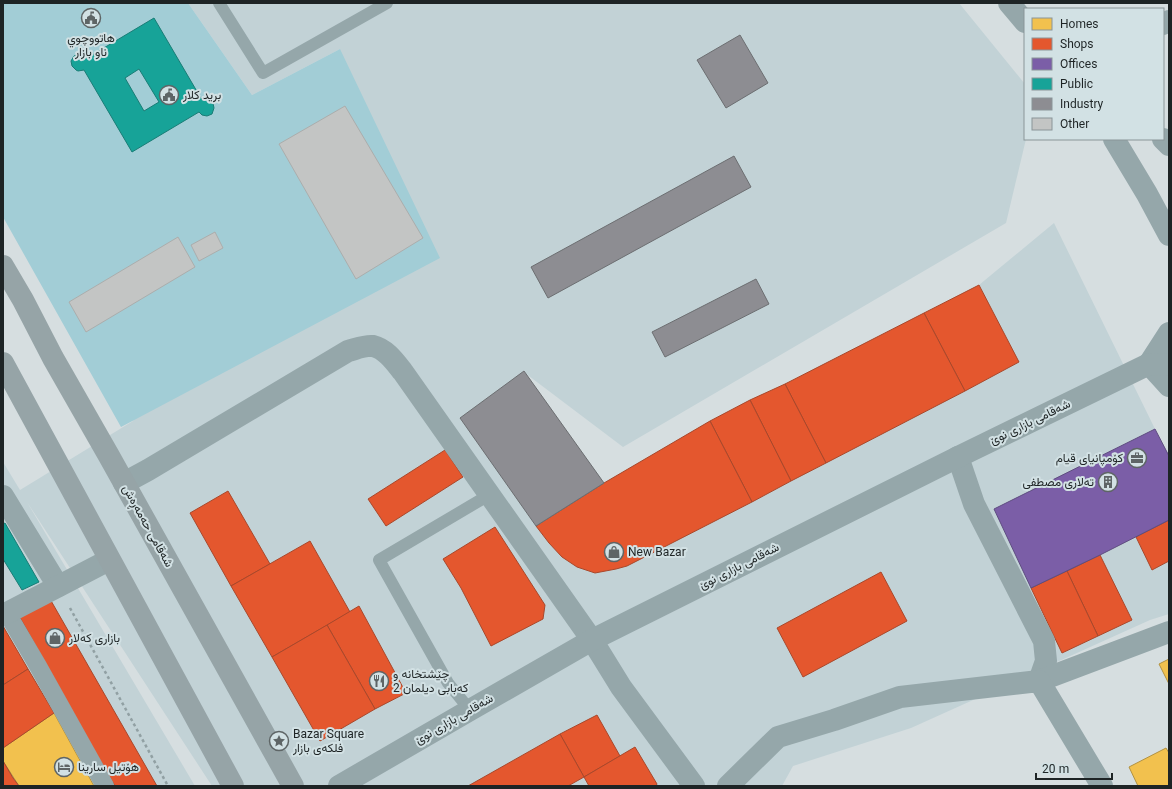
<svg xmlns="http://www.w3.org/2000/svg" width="1172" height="789" viewBox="0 0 1172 789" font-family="Georgia,Vazirmatn,serif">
	<rect width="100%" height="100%" fill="#d6dee0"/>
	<!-- built -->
	<polygon fill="#c2d2d6" points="188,3 959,3 1025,84 1025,139 1026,139 1006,223 623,447 525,373 604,483 710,421 785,384 979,285 1054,223 1155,429 1169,456 1169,614 1150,620 911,728 793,766 782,786 212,786 27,502 195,786 3,786 3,462 20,490 133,421 340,49 252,95"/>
	<!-- green -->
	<polygon fill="#a2cdd6" points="3,3 188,3 252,95 340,49 440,258 121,427 3,217"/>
	<!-- homes -->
	<g fill="#f2c14e" stroke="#b29242">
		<polygon points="1169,659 1169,684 1159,664"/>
		<polygon points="54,713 94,786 19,786 3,761 3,748"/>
		<polygon points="1166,748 1169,753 1169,786 1138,786 1129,767"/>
	</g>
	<!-- shops -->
	<g fill="#e4572e" stroke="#a9482b">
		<polygon points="979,285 1019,362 965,391 924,313"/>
		<polygon points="924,313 965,391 826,463 785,384"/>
		<polygon points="785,384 826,463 791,481 750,400"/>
		<polygon points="750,400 791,481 752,502 710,421"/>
		<polygon points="710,421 752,502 627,566 616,569 595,573 577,567 562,557 549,543 536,526 604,483"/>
		<polygon points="445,450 463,477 386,526 368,499"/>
		<polygon points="228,491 270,564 231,586 190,513"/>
		<polygon points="1169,520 1169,561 1152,570 1136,537"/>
		<polygon points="495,527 545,605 543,619 491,646 461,588 443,559"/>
		<polygon points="310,541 350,612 272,657 231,586"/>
		<polygon points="1100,555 1132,620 1098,636 1067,571"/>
		<polygon points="1067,571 1098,636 1062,653 1031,588"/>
		<polygon points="881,572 907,621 803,677 777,628"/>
		<polygon points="50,599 157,786 115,786 98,757 18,614"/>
		<polygon points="359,606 406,693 375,709 327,625"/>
		<polygon points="327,625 375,709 320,741 272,657"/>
		<polygon points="3,626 28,669 3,685"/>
		<polygon points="28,669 54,713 3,748 3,685"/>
		<polygon points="597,715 620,756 584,777 560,734"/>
		<polygon points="560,734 584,777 568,786 468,786"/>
		<polygon points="635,747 657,784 656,786 589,786 584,777"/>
		<polygon points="3,761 13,778 19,786 3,786"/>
	</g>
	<!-- offices -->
	<polygon fill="#7b5ea7" stroke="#5f4d80" points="1155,429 1169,456 1169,520 1100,555 1031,588 994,509"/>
	<!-- public -->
	<g fill="#17a398" stroke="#197d76" fill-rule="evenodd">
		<path d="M154,18L202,100L208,99L211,101L213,103L214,108L212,114L207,116L202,115L199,112L132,152L84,70L78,71L76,70L72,66L71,61L74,56L79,54H82L87,58ZM139,69L159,102L144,111L125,78Z"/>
		<polygon points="5,523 39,582 22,590 3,559 3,524"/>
	</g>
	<!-- industry -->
	<g fill="#8d8d92" stroke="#6c6e71">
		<polygon points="740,35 768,83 726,108 697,60"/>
		<polygon points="734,156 751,187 548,298 531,267"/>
		<polygon points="756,279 769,304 665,357 652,332"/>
		<polygon points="524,371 604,483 536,526 460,418"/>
	</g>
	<!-- building -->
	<g fill="#c3c5c4" stroke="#abadac">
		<polygon points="345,106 423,238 356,279 279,144"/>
		<polygon points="215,232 223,248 199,261 191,245"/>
		<polygon points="178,237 195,267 86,332 69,302"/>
	</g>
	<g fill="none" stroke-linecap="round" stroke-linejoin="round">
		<!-- path -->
		<polyline stroke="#91a0a3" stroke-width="2.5" stroke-dasharray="3 3" stroke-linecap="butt" points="70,608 168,786"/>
		<!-- service -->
		<g stroke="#95a7aa" stroke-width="12">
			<polyline points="219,3 263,73 387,3"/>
			<polyline points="470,710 448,683 379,560 489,495"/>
		</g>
		<!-- pedestrian -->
		<polyline stroke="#95a7aa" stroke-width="18" points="7,613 38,666 105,786"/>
		<!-- minor -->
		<g stroke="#95a7aa" stroke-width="22">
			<polyline points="1163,24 1169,21"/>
			<polyline points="1149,364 1169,386"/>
			<polyline points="958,457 974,504 1044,641 1046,661 1039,681"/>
			<path d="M124,483L148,470L348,351C356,349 365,345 373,346C386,349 395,362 403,372L592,640L621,687L694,786"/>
			<polyline points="3,496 58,586"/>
			<polyline points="3,615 109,560"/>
			<polyline points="1039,681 1169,632"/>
			<polyline points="728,786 778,737 834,720 900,697 1039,681 1102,786"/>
		</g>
		<!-- tertiary -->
		<g stroke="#95a7aa" stroke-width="22">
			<polyline points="1009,3 1025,22"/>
			<polyline points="1114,139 1147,194 1169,235"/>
			<polyline points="1163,139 1169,145"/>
			<polyline points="1149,364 1169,333"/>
			<polyline points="339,786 470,710 592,640 958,457 1149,364 1169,365"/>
		</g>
		<!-- trunk -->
		<g stroke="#96a4a7" stroke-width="22">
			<polyline points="3,266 23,300 53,358 109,456 293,786"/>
			<polyline points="3,363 233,786"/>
		</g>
	</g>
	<!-- icons -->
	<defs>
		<symbol id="civic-ring" viewBox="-11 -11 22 22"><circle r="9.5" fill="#d2e1e4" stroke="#5e6566" stroke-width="1.5"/><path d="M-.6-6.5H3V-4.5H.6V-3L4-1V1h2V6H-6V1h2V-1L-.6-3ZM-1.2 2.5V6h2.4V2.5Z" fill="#5e6566"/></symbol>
		<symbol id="office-ring" viewBox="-11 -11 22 22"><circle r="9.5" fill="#d2e1e4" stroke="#5e6566" stroke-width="1.5"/><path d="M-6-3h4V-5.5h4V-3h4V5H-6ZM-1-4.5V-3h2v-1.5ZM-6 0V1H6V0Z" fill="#5e6566"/></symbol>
		<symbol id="building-ring" viewBox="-11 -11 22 22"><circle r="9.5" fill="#d2e1e4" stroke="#5e6566" stroke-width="1.5"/><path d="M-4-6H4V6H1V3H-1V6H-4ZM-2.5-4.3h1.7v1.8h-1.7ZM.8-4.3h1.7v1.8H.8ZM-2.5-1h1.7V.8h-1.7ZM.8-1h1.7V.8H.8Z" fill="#5e6566"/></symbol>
		<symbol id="shop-ring" viewBox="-11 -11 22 22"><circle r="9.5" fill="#d2e1e4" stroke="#5e6566" stroke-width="1.5"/><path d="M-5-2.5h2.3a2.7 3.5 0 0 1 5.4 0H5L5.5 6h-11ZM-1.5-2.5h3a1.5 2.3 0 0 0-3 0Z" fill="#5e6566"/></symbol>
		<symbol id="restaurant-ring" viewBox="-11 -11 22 22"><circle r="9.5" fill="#d2e1e4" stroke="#5e6566" stroke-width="1.5"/><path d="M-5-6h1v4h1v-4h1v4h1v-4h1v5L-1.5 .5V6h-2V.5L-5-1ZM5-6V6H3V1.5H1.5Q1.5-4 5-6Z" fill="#5e6566"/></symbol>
		<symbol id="sight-ring" viewBox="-11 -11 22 22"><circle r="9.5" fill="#d2e1e4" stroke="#5e6566" stroke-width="1.5"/><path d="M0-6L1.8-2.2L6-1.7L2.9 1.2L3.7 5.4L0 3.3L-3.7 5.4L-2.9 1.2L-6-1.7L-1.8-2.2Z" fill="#5e6566"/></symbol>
		<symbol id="hotel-ring" viewBox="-11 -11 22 22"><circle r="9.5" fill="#d2e1e4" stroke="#5e6566" stroke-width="1.5"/><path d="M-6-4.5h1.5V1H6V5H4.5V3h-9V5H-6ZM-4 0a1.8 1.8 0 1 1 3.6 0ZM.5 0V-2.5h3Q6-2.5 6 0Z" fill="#5e6566"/></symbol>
	</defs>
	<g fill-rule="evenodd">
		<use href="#civic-ring" x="80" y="7" width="22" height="22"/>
		<use href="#civic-ring" x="158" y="84" width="22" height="22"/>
		<use href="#office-ring" x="1126" y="447" width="22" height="22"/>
		<use href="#building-ring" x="1097" y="471" width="22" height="22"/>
		<use href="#shop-ring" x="603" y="541" width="22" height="22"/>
		<use href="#shop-ring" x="44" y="627" width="22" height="22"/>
		<use href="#restaurant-ring" x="368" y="670" width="22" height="22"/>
		<use href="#sight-ring" x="268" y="730" width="22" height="22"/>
		<use href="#hotel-ring" x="53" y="756" width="22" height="22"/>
	</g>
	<g text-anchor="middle" stroke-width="4" stroke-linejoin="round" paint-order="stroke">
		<!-- poi labels -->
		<g font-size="12" fill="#1e2425" stroke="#d2e1e4" text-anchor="start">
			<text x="91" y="42" text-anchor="middle">هاتووچوي<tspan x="91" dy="14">ناو بازار</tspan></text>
			<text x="183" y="99">بريد كلار</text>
			<text x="1123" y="462" text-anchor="end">کۆمپانیای قیام</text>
			<text x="1094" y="486" text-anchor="end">تەلاری مصطفی</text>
			<text x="628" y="556">New Bazar</text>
			<text x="69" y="642">بازاری کەلار</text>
			<text x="393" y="678">چێشتخانە و<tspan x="393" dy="14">کەبابی دیلمان 2</tspan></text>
			<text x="293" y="738">Bazar Square<tspan x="293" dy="14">فلکەی بازار</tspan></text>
			<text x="78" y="771">هۆتیل سارینا</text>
		</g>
		<!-- street labels -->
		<g font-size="12" fill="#1e2425" stroke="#d2e1e4">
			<text transform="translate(1030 422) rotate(-26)" y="4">شەقامی بازاری نوێ</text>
			<text transform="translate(148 526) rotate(61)" y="4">شەقامی حەمەڕەش</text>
			<text transform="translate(739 566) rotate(-27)" y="4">شەقامی بازاری نوێ</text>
			<text transform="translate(454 719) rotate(-30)" y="4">شەقامی بازاری نوێ</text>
		</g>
	</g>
	<!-- border -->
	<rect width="1172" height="789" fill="none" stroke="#1e2425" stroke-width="8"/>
	<!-- legend -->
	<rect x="1024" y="8" width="140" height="132" fill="#d2e1e4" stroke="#8a9598"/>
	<rect x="1032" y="18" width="20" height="12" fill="#f2c14e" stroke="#8a9598"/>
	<text x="1060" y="28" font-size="12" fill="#1e2425">Homes</text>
	<rect x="1032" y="38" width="20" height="12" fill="#e4572e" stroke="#8a9598"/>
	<text x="1060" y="48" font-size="12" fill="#1e2425">Shops</text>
	<rect x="1032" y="58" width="20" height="12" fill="#7b5ea7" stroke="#8a9598"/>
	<text x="1060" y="68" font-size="12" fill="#1e2425">Offices</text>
	<rect x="1032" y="78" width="20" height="12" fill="#17a398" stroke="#8a9598"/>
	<text x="1060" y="88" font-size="12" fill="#1e2425">Public</text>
	<rect x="1032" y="98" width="20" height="12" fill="#8d8d92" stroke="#8a9598"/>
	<text x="1060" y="108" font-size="12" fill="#1e2425">Industry</text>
	<rect x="1032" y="118" width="20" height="12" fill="#c3c5c4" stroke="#8a9598"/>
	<text x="1060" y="128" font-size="12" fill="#1e2425">Other</text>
	<!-- scale -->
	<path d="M1036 773v6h76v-6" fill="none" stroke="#1e2425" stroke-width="2"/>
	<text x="1042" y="773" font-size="12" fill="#1e2425" stroke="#d2e1e4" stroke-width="3" paint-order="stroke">20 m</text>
</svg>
